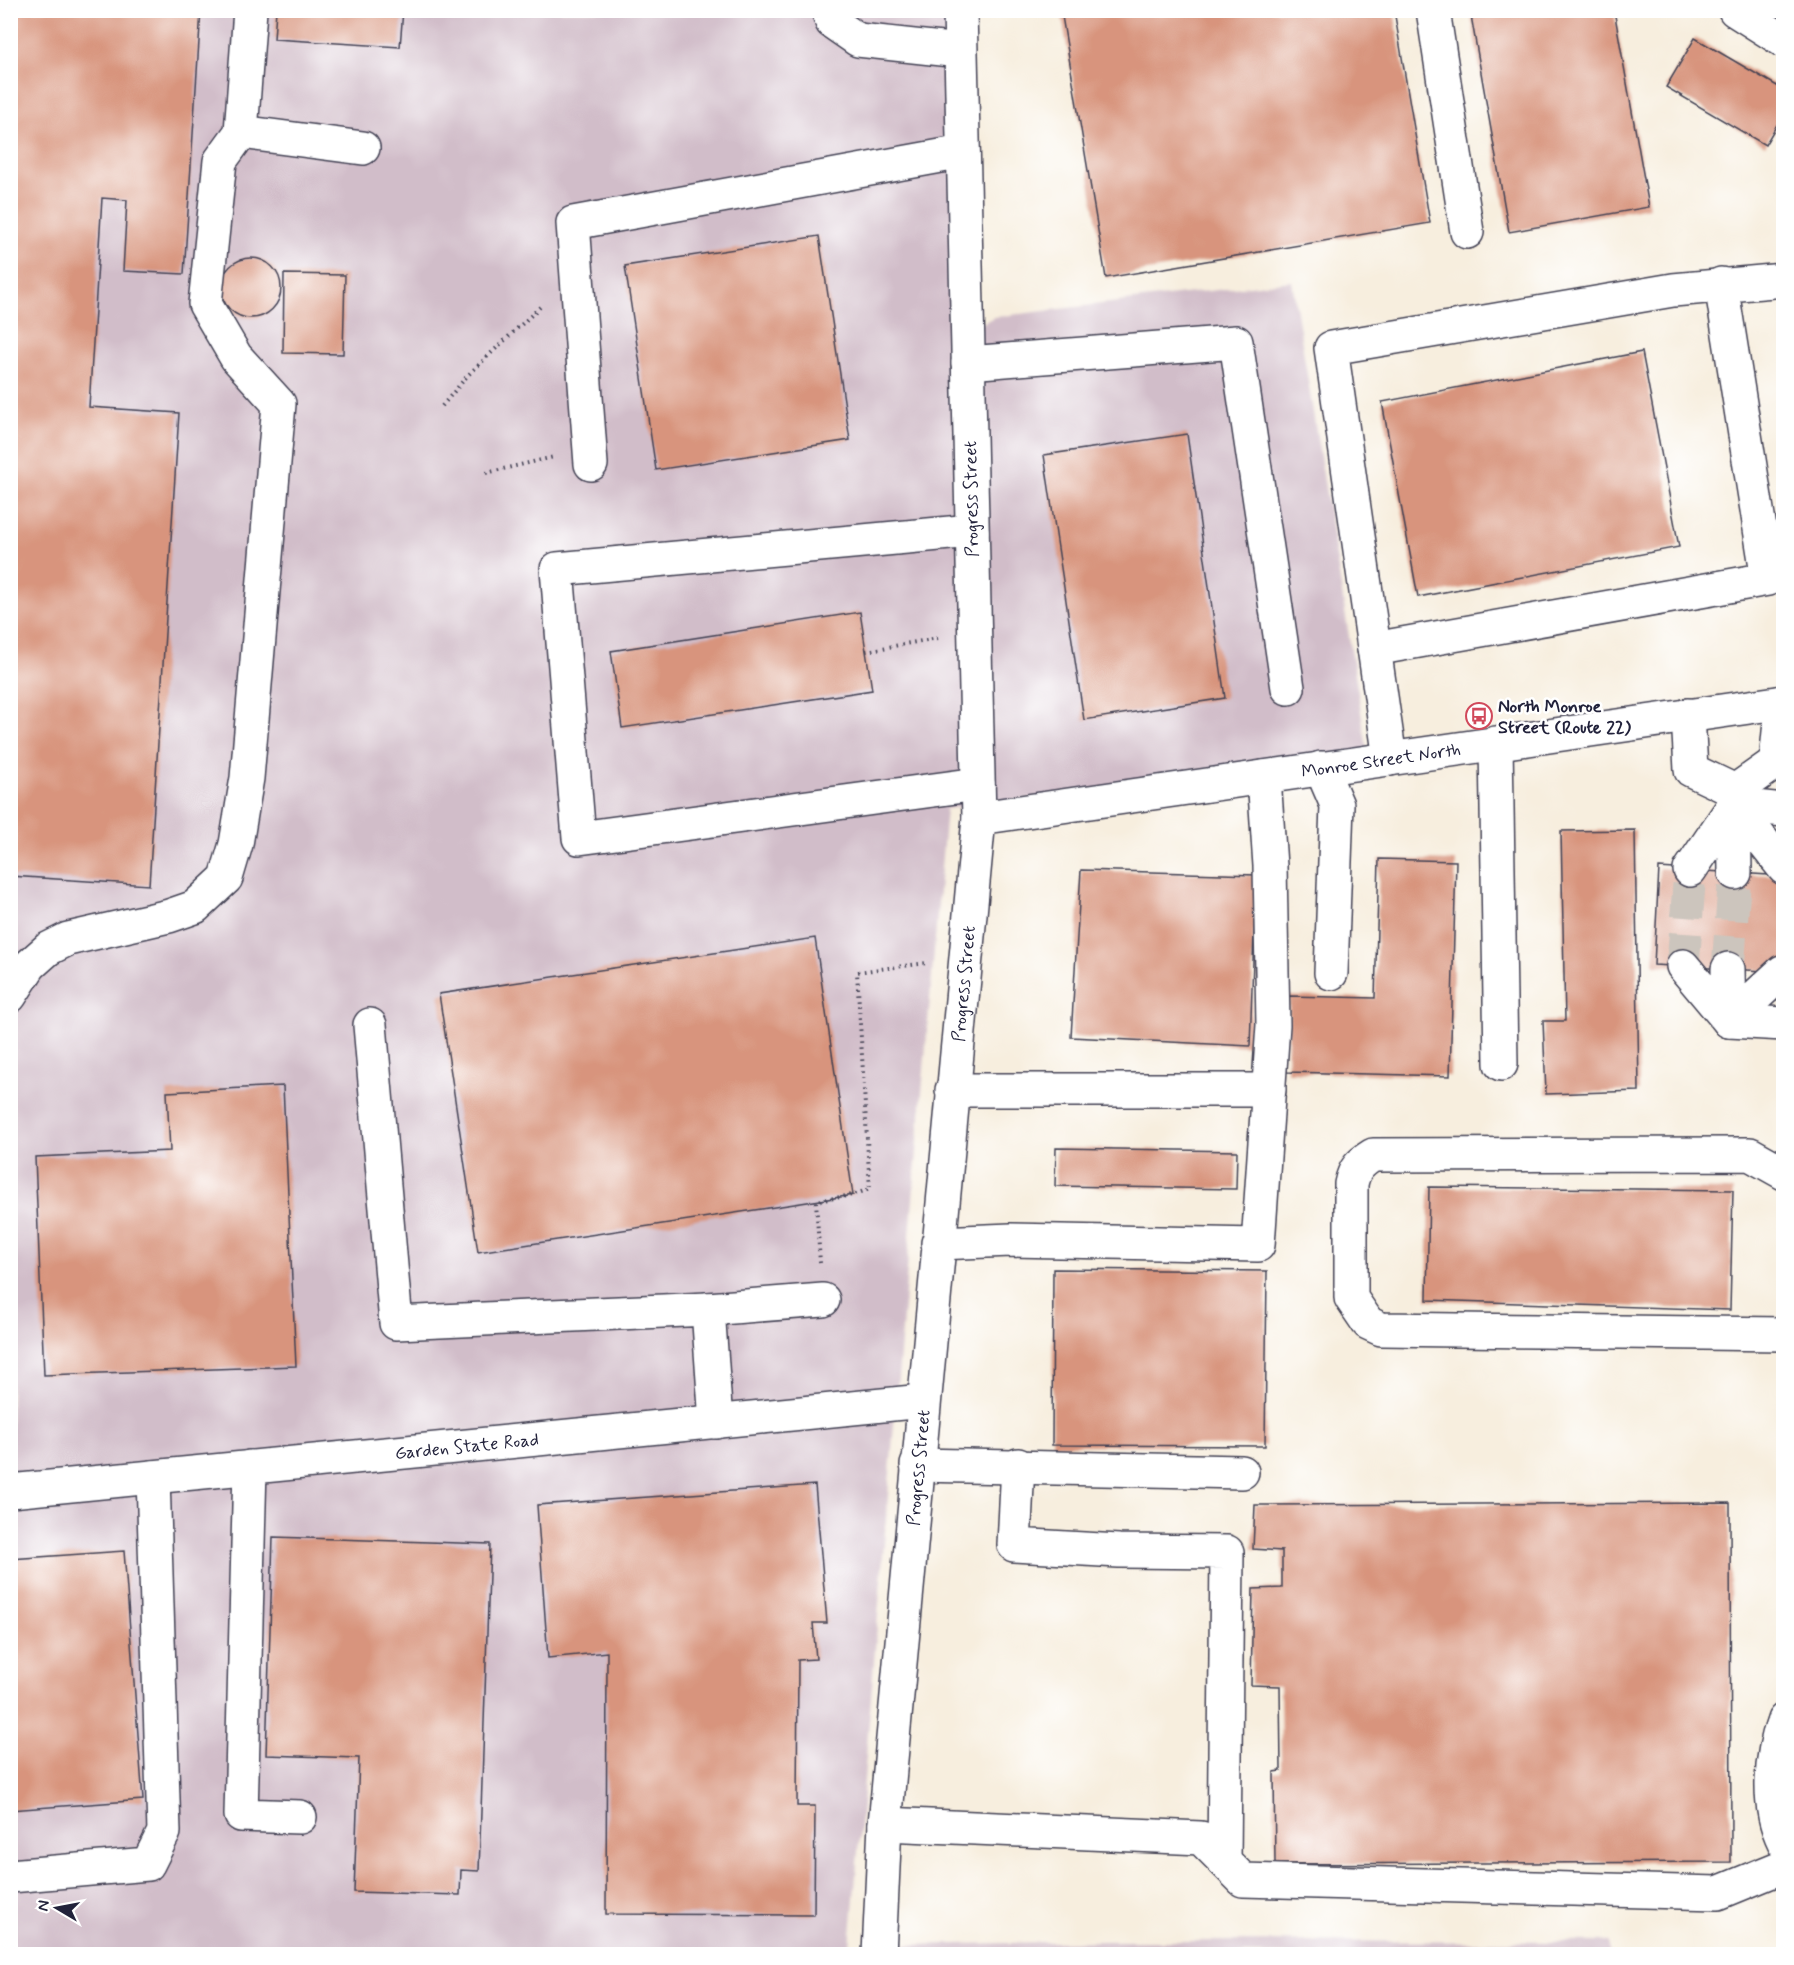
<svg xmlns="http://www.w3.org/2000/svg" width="1794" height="1965" viewBox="0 0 1794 1965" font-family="Mynerve,sans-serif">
	<rect width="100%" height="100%" fill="#fff"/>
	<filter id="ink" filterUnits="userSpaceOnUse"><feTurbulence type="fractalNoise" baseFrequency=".0167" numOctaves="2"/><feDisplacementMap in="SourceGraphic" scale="12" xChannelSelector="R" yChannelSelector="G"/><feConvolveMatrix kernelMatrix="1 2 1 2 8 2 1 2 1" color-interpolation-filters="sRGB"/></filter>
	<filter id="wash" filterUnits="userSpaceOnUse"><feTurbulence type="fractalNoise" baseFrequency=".008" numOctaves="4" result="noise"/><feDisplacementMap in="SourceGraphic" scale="24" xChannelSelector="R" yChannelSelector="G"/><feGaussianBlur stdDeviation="1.35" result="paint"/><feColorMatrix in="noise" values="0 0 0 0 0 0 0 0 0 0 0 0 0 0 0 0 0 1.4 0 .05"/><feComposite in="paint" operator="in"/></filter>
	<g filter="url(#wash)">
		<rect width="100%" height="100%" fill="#f7eede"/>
		<!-- industrial -->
		<polygon fill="#d1bdc9" points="11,11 959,11 973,328 994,317 1292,281 1368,755 946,809 850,1946 1109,1941 1609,1942 1609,1954 11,1954"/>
		<g id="blocks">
			<!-- building -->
			<g fill="#d8947d">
				<polygon points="10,10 201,10 184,274 123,271 127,200 102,198 89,407 179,413 149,885 10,876"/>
				<polygon points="276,10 403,10 400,47 274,39"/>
				<polygon points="1061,10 1394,10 1430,223 1106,278"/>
				<polygon points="1470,10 1614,10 1649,207 1509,232"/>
				<polygon points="1695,38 1784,90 1784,113 1765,145 1666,87"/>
				<polygon points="819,236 850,440 656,470 625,266"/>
				<circle cx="251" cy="288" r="30"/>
				<polygon points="284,274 345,275 343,354 283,353"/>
				<polygon points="1642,352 1679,547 1418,597 1382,402"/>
				<polygon points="1187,434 1225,698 1084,720 1044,455"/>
				<polygon points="860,612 872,690 622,728 611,651"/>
				<polygon points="1635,830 1639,1091 1546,1094 1543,1021 1565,1021 1561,831"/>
				<polygon points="1379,859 1456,861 1450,1076 1287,1072 1289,996 1375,998"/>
				<polygon points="1659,868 1784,876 1784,972 1654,965"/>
				<polygon points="1081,870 1256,875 1250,1046 1071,1037"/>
				<polygon points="815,938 853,1195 478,1252 439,994"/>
				<polygon points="283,1086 296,1366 44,1375 35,1157 170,1151 167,1092"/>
				<polygon points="1056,1148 1237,1151 1236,1189 1055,1186"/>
				<polygon points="1429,1187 1733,1190 1730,1310 1427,1300"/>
				<polygon points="1053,1269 1267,1271 1265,1446 1052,1445"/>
				<polygon points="815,1485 827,1623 813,1623 816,1659 798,1660 797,1806 815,1806 814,1915 606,1914 607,1652 548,1658 537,1505"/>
				<polygon points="1730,1503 1731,1862 1275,1864 1274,1772 1281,1771 1280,1686 1251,1685 1253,1589 1282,1588 1282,1551 1253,1549 1255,1505"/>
				<polygon points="273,1537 490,1544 479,1871 461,1870 460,1895 354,1892 359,1758 266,1755"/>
				<polygon points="124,1551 143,1800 10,1810 10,1559"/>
			</g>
		</g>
	</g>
	<g filter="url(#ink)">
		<use href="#blocks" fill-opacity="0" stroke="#424153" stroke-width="1.5"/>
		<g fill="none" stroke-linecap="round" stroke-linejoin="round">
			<!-- minor-tunnel -->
			<g stroke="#ccc5bd" stroke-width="33" stroke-dasharray="33 16" stroke-linecap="butt">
				<polyline points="1683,966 1690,870"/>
				<polyline points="1728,969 1735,873"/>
			</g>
			<defs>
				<g id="minor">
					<polyline points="828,10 832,22 858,40 960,51"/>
					<polyline points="1433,10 1467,232"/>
					<polyline points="1735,10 1784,41"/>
					<polyline points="241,132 363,148"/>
					<polyline points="968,363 1236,342 1288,688"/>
					<polyline points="591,464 573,223 963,152"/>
					<polyline points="972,531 557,569 579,838 978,784"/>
					<polyline points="1374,649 1768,579 1721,284"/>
					<polyline points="1688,715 1691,770 1735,791 1734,805 1784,868"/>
					<polyline points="1496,743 1501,1064"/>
					<polyline points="1390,759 1331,348 1673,290 1784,280"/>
					<polyline points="1321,768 1337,805 1331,973"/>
					<polyline points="1735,791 1776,762 1782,702"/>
					<polyline points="1734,805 1784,810"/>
					<path id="s1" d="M979,818L1784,702"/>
					<polyline points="1690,870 1734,805 1735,873"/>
					<polyline points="1683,966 1729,1021 1784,1024"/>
					<polyline points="1728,969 1729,1021 1782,972"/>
					<polyline points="10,996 30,965 48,949 68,939 169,916 195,907 226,878 236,844 247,778 279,404 236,357 205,304 220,161 241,132 250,10"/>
					<polyline points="370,1025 396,1323 708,1309 716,1422"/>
					<polyline points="952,1090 1269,1090"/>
					<path d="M1784,1173L1750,1154L1373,1155C1360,1163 1354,1169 1351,1184V1298L1368,1323L1381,1329L1784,1334"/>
					<polyline points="938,1243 1011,1240 1258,1245 1273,1025 1270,866 1264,777"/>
					<polyline points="708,1309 823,1300"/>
					<polyline points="917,1465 1242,1472"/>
					<polyline points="1018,1465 1014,1545 1119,1551 1227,1552 1224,1861"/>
					<polyline points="250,1467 241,1815 300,1817"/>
					<path id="s2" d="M10,1491L923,1401"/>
					<path d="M1784,1720C1770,1757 1766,1806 1784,1842"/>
					<polyline points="885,1824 1201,1838 1243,1880 1718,1893 1784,1866"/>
					<polyline points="10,1876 148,1864 164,1832 153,1477"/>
					<path id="s3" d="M879,1954L885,1824L979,818L960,10"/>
				</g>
			</defs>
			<!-- minor casing -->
			<use href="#minor" stroke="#424153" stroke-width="36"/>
			<!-- path -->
			<g stroke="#424153" stroke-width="4" stroke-dasharray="1.5 4.5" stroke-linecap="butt">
				<polyline points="442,406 468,375 542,305"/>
				<polyline points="486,473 554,457"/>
				<polyline points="866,651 938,638"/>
				<polyline points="820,1263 816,1201 853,1195 870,1189 857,972 927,963"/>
			</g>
			<!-- minor -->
			<use href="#minor" stroke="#fff" stroke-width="33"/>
		</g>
	</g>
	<!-- icons -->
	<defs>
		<symbol id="bus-ring" viewBox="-11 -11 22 22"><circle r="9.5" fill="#fff" stroke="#d1495b" stroke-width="1.5"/><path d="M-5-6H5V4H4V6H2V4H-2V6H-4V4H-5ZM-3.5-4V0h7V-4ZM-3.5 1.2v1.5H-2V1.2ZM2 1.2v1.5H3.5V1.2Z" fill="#d1495b"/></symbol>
	</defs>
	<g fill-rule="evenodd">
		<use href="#bus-ring" x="1464" y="701" width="30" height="30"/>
	</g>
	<g text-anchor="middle" stroke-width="5" stroke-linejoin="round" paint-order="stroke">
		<!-- street labels -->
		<g font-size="18" fill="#22223b" stroke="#fff">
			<text transform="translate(971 499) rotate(-91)" y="6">Progress Street</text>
			<text dy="6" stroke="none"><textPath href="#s1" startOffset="406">Monroe Street North</textPath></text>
			<text dy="6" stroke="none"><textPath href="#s3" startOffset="974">Progress Street</textPath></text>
			<text dy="6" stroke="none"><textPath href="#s2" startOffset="459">Garden State Road</textPath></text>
			<text dy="6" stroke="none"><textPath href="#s3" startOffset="488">Progress Street</textPath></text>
		</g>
		<!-- poi labels -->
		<g font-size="18" font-weight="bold" fill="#22223b" stroke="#fff" text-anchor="start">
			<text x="1498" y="712">North Monroe<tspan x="1498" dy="21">Street (Route 22)</tspan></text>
		</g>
	</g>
	<!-- margin -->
	<rect width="1794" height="1965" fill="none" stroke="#fff" stroke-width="36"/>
	<!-- north arrow -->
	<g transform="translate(57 1908) rotate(280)" stroke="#ffffff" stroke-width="4.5" paint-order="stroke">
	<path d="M0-4.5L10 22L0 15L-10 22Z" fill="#22223b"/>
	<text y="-9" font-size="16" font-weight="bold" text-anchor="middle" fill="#22223b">N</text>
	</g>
</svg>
